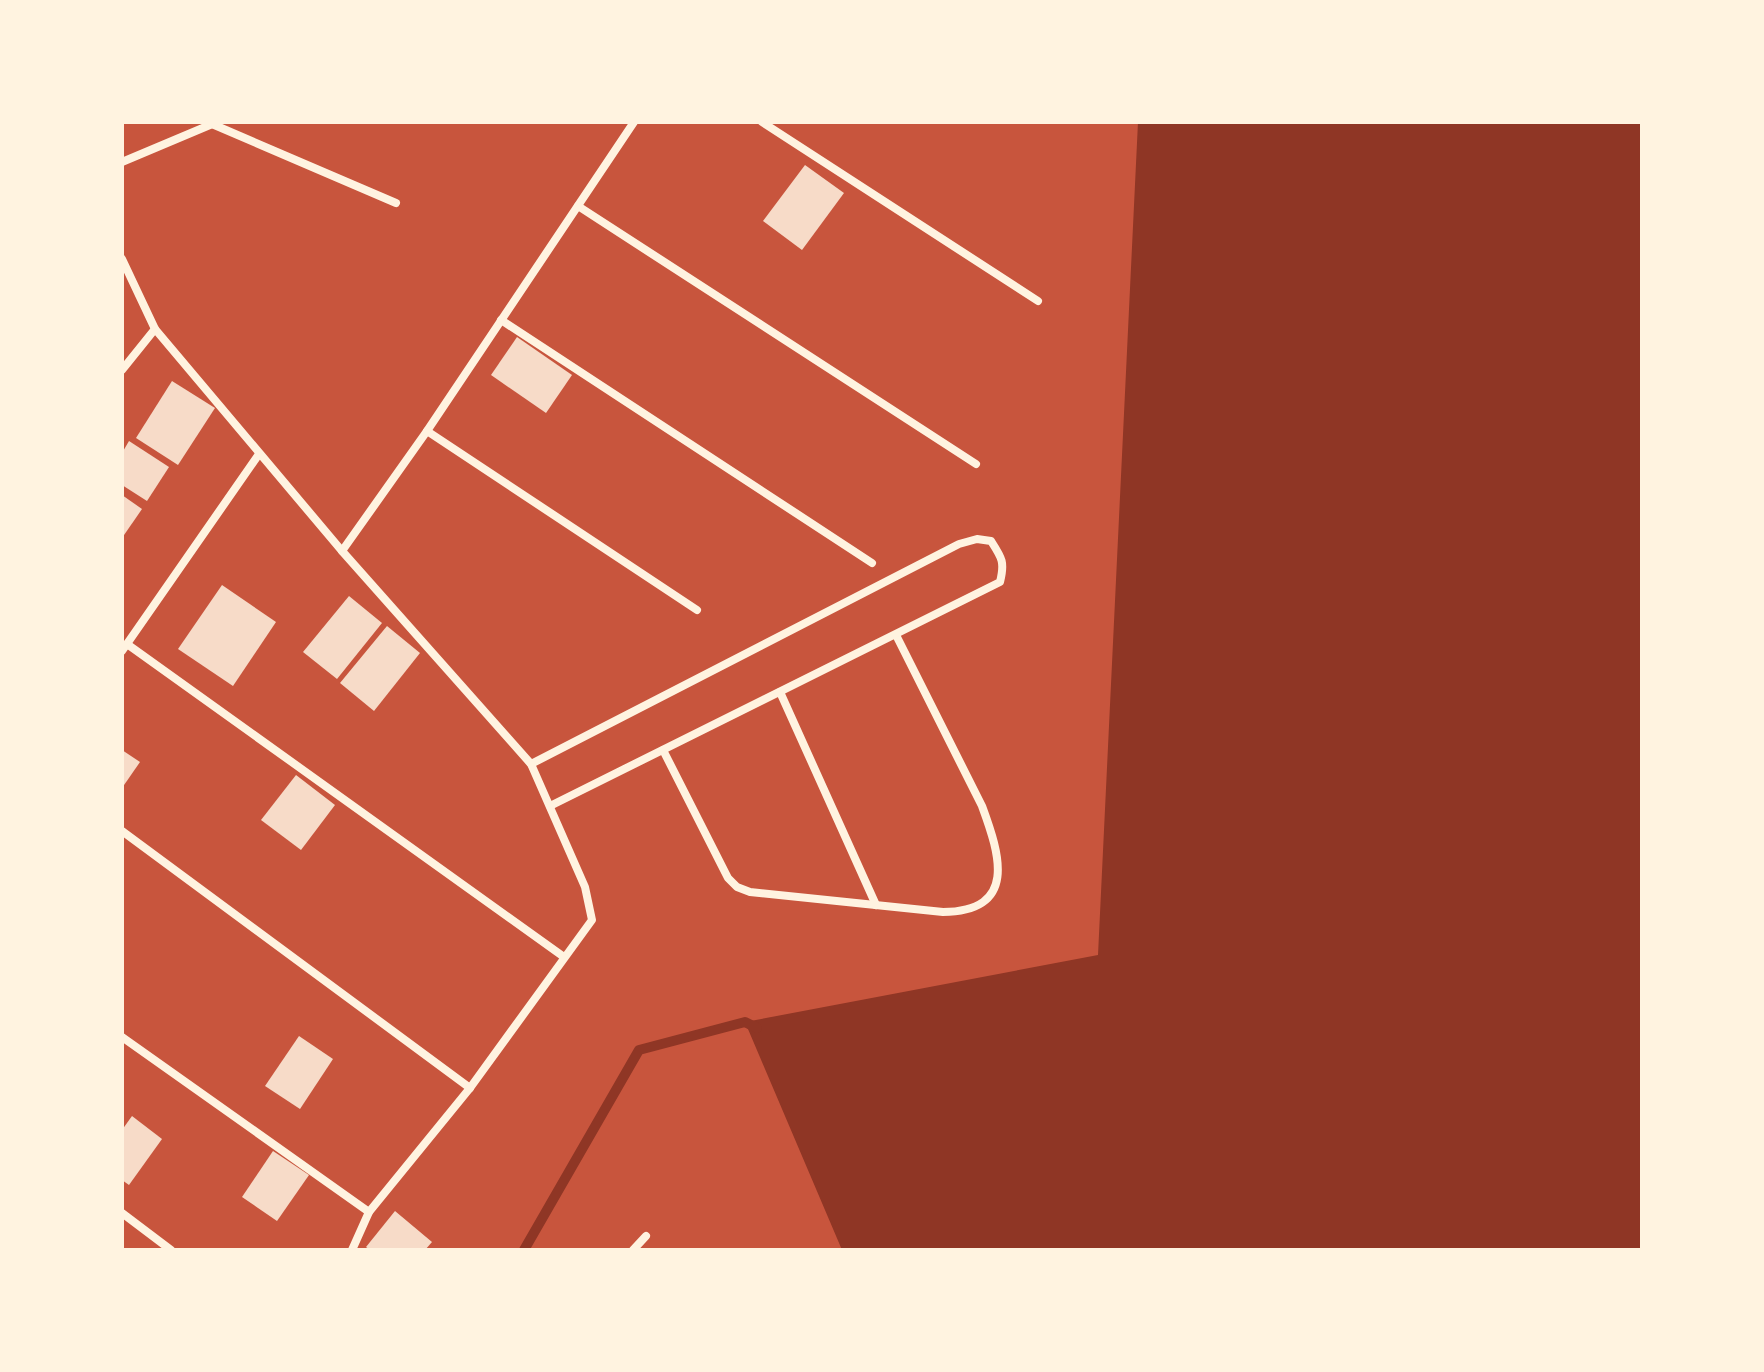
<svg xmlns="http://www.w3.org/2000/svg" width="1764" height="1372" viewBox="0 0 1764 1372" font-family="'Zilla Slab',serif">
	<rect width="100%" height="100%" fill="#c8553d"/>
	<!-- water -->
	<polygon fill="#8f3625" points="1138,122 1642,122 1642,1250 842,1250 745,1022 1098,955"/>
	<g fill="none" stroke-linecap="round" stroke-linejoin="round">
		<!-- stream -->
		<polyline stroke="#8f3625" stroke-width="10" points="524,1250 639,1050 745,1022 757,1028"/>
	</g>
	<!-- building -->
	<g fill="#f7dbc8">
		<polygon points="805,165 844,193 802,250 763,221"/>
		<polygon points="517,337 572,375 546,413 491,375"/>
		<polygon points="172,381 215,408 178,465 136,438"/>
		<polygon points="129,441 169,467 147,501 122,485 122,453"/>
		<polygon points="122,495 142,509 122,538"/>
		<polygon points="222,585 276,622 233,686 178,649"/>
		<polygon points="349,596 382,623 337,679 303,652"/>
		<polygon points="387,626 420,653 374,711 340,683"/>
		<polygon points="122,750 140,762 122,788"/>
		<polygon points="296,775 335,805 301,850 261,820"/>
		<polygon points="299,1036 333,1059 300,1109 265,1086"/>
		<polygon points="132,1116 162,1139 129,1185 122,1180 122,1130"/>
		<polygon points="273,1151 309,1175 277,1221 242,1197"/>
		<polygon points="395,1211 432,1242 425,1250 370,1250 366,1247"/>
	</g>
	<g fill="none" stroke-linecap="round" stroke-linejoin="round">
		<!-- minor -->
		<g stroke="#fff3e0" stroke-width="8">
			<polyline points="762,122 1038,301"/>
			<polyline points="212,124 396,203"/>
			<polyline points="122,162 217,122"/>
			<polyline points="578,206 976,464"/>
			<polyline points="122,259 155,329"/>
			<polyline points="501,320 872,563"/>
			<polyline points="122,370 155,329 342,551 531,764 585,887 592,920 470,1088 369,1212 352,1250"/>
			<polyline points="427,431 697,610"/>
			<polyline points="342,551 427,431 634,122"/>
			<polyline points="127,644 564,957"/>
			<polyline points="122,651 259,454"/>
			<polyline points="780,692 876,905"/>
			<path d="M663,750L728,878L737,887L750,892L943,912C1018,911 1000,855 982,806L896,635"/>
			<path d="M531,764L959,544L977,539L991,541C1002,558 1005,562 1000,582L550,806"/>
			<polyline points="122,831 470,1088"/>
			<polyline points="122,1037 369,1212"/>
			<polyline points="122,1213 171,1250"/>
			<polyline points="633,1250 646,1236"/>
		</g>
	</g>
	<!-- border -->
	<rect width="1764" height="1372" fill="none" stroke="#fff3e0" stroke-width="248"/>
</svg>
